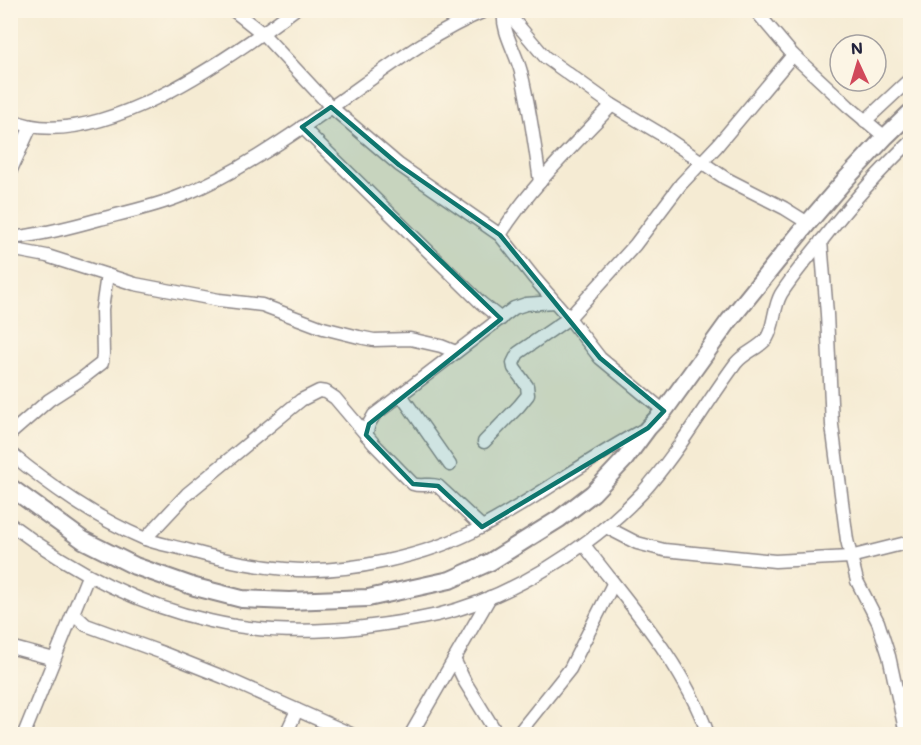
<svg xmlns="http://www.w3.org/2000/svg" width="921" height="745" viewBox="0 0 921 745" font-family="Mali,sans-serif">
	<rect width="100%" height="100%" fill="#fcf5e5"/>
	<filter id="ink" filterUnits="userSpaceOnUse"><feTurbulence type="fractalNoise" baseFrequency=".0167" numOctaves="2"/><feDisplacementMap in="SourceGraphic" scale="12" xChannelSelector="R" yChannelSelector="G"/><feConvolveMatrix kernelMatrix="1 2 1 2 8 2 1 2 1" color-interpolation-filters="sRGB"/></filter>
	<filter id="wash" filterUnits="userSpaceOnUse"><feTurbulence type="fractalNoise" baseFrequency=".008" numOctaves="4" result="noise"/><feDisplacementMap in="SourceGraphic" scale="24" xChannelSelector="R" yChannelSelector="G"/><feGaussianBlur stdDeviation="1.35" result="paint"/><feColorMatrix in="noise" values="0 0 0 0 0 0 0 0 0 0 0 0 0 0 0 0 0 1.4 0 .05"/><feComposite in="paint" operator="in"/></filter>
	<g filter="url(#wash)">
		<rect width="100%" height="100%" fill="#f5ebd3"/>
	</g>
	<g filter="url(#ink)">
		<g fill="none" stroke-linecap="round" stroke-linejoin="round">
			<defs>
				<g id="street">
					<polyline points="233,10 262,33 331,107 399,165 500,235 534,278 569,318 600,358 664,411"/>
					<path d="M504,10C501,31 516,52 521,72C530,108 535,145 540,182"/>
					<polyline points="505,10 545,57 612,105 659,133 725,178 784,208 808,223"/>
					<polyline points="755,10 793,55 848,106 885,137"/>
					<path d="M10,119C91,158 231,57 294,10"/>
					<polyline points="865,121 910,79"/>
					<polyline points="302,127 481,303 501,319"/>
					<polyline points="10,172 31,126"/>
					<path d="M500,235C531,186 573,146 612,105"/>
					<path d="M10,238C41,235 71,227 100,219C128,212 157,206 183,195C235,174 283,141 329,109C379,74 430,33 487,10"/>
					<polyline points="821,241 827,314 832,425 847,540 857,581 878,622 889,656 906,734"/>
					<polyline points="10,249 47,256 135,284 219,300 262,305 323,328 359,337 374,340 410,339 441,346 456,352"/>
					<polyline points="401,395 450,465"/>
					<polyline points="10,434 49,400 80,380 102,363 103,354 102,309 107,275"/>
					<polyline points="366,435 369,424 374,415 514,308 526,304 554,302"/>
					<polyline points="484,442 519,406 528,395 527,386 514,368 513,363 518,353 569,318 635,245 681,184 717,146 793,55"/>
					<path d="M10,453C52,487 94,517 143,538C157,544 173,546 187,550C219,559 252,566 285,569C345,575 428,556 482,527C538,498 588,458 645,429"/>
					<path d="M10,524C70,569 137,605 210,621C261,633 312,633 364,627C388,624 414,620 437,615C510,598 591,547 642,493C678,453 704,406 736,363C745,352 760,348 767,338C775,325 773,308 781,294C792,277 806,260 819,244C847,208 877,173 910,142"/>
					<polyline points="606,527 637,543 664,550 775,561 850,557 910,542"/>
					<path d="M145,539L187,494L301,400L319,391L326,392L335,398L374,444L413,484C421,487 429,483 438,486L482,527"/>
					<path d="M584,545C629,604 683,663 708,734"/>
					<polyline points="73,613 86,625 163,653 223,677 351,734"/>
					<polyline points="10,647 54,659"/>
					<polyline points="454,659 465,682 497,734"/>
					<polyline points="24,734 88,576"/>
					<polyline points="286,734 297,710"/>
					<polyline points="411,734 490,597"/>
					<polyline points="518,734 570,669 613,584"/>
				</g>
				<polyline id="secondary" points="10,487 83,540 135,566 195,587 242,599 289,601 368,598 450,580 490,562 559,519 593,493 625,459 648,428 664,411 729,321 808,223 845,180 885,137 910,113"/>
			</defs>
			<!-- street casing -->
			<use href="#street" stroke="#8c8687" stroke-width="15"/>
			<!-- secondary casing -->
			<use href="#secondary" stroke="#8c8687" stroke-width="20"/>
			<!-- street -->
			<use href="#street" stroke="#fff" stroke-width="12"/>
			<!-- secondary -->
			<use href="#secondary" stroke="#fff" stroke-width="16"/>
		</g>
	</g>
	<!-- marked area -->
	<path fill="#0f766e" fill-opacity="0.2" stroke="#0f766e" stroke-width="4.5" stroke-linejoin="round" d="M331,107L399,165L500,235L600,358L664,411L648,428L482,527L438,486L413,484L366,435L369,424L501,319L302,127Z"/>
	<!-- margin -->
	<rect width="921" height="745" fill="none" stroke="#fcf5e5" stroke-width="36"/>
	<!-- north arrow -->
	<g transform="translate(858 63) rotate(356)"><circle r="28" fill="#fcf5e5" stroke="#a5a1a1" stroke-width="1.5"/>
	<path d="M0-4.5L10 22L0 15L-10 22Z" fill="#d1495b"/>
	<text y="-9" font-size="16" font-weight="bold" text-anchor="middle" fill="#22223b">N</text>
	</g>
</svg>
